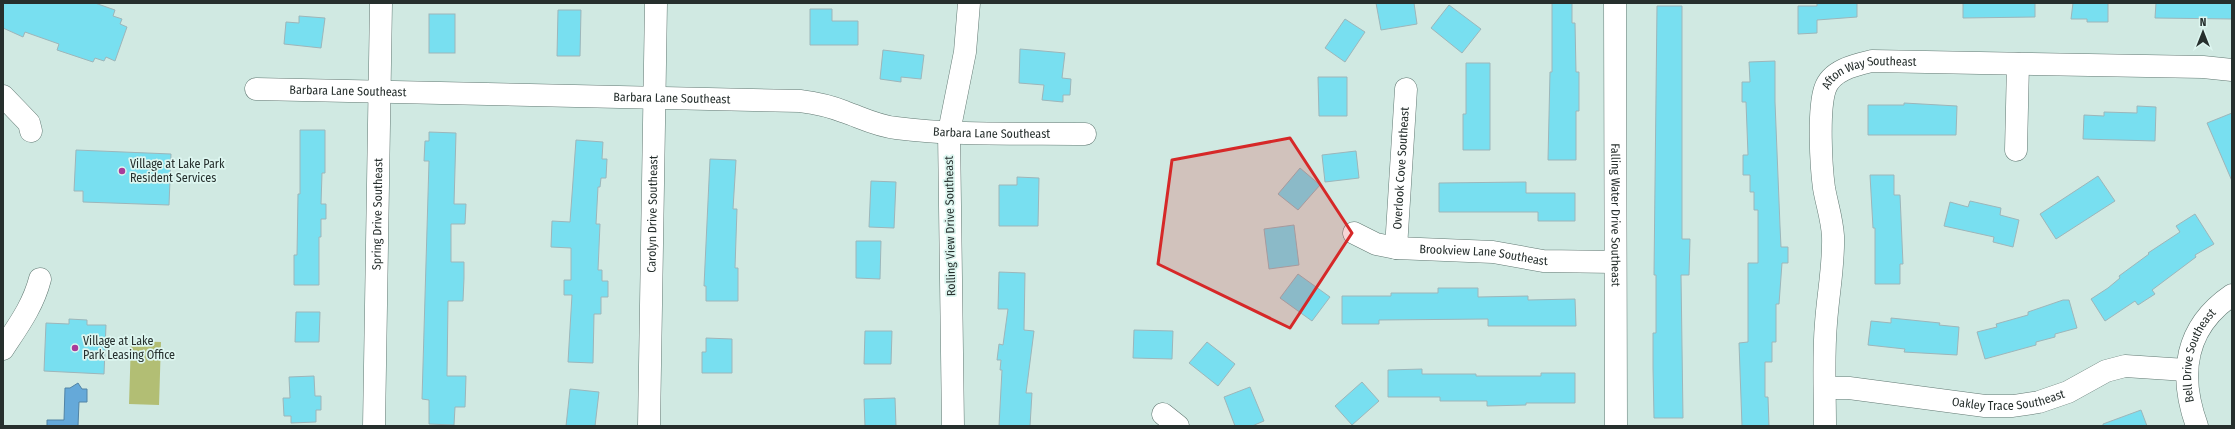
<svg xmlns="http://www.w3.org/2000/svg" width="2235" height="429" viewBox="0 0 2235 429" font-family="'Fira Sans Condensed',sans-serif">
	<rect width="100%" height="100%" fill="#d0e9e2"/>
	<!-- green -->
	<polygon fill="#b2be74" points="131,341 161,342 159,405 129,404"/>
	<!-- water -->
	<polygon fill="#65a9d9" stroke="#5284a5" points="78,383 82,389 87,389 87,402 79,402 78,426 47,426 47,420 64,420 65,388 70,388"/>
	<!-- building -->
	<g fill="#78dff0" stroke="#9db6ba">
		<polygon points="3,3 95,3 115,10 113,16 122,19 120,24 127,27 115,61 106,57 104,61 95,58 93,62 57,50 59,44 25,32 23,37 3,28"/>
		<polygon points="1376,3 1414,3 1417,24 1381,30"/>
		<polygon points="1552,3 1572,3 1572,23 1575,23 1576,72 1579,72 1579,111 1576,111 1576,160 1548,160 1550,72 1552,72"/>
		<polygon points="1817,3 1857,3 1857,17 1817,20 1817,33 1798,34 1798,6 1817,6"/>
		<polygon points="1963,3 2035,3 2035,17 1963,18"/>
		<polygon points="2073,3 2108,3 2108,22 2087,22 2087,19 2071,19"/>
		<polygon points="2156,3 2232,3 2232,19 2155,18"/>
		<polygon points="1449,5 1481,29 1462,53 1431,28"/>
		<polygon points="1657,6 1682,6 1682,239 1690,239 1689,275 1681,275 1683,418 1654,418 1653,368 1653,333 1656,333 1656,275 1654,275"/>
		<polygon points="810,9 832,9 832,21 858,21 858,45 810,45"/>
		<polygon points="558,10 581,10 580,56 557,56"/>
		<rect x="429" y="14" width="26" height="39"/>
		<polygon points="299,16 325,18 321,48 284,44 286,22 299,23"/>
		<polygon points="1345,19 1365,32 1345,62 1325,48"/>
		<polygon points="1020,49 1065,53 1062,78 1071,79 1070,95 1063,95 1063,102 1042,100 1044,85 1019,83"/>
		<polygon points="883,50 924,55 921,79 901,77 901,82 880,79"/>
		<polygon points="1775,61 1775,102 1780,226 1781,247 1788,247 1788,263 1782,263 1779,304 1776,304 1776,342 1772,342 1772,362 1765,362 1765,397 1768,397 1769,426 1742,426 1739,343 1748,342 1748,263 1758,263 1758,210 1754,210 1754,192 1750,192 1750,175 1743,175 1743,155 1748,155 1746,102 1742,102 1742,82 1750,82 1749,62"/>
		<polygon points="1466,63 1490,63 1490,150 1463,150 1463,114 1466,114"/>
		<polygon points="1318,77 1347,77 1347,116 1319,116"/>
		<polygon points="1904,103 1957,106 1956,135 1868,135 1868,105 1904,105"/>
		<polygon points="2137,106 2156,107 2155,141 2083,139 2084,115 2104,116 2104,112 2137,113"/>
		<polygon points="2232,113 2232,181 2207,123"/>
		<polygon points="300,130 325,130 325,173 322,173 321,204 326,204 326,219 321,219 321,237 319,237 319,285 294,285 294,255 297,255 298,194 300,194"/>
		<polygon points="429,132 456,133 454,204 466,204 465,224 451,224 451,262 464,262 464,278 463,301 448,301 447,376 466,376 465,407 455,407 454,425 429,424 429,400 422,399 429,161 424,161 425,141 429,141"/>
		<polygon points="576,140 603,142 602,159 607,159 606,178 601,178 600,187 598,187 596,224 600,224 598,270 602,270 602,281 608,281 608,297 601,297 601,314 594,314 593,363 568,362 572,295 564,295 564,280 571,280 571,248 551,247 552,221 570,222"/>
		<polygon points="76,150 171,154 169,205 83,202 83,191 74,191"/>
		<polygon points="1356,151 1359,178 1325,182 1322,155"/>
		<polygon points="710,159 736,160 733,209 737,209 735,268 738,268 738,301 706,301 706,286 704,286"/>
		<polygon points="1300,168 1320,185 1298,210 1278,194"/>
		<polygon points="1870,175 1894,175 1894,195 1900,195 1903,264 1900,264 1900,284 1875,284 1875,228 1873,228"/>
		<polygon points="2098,176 2115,201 2056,239 2040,214"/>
		<polygon points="1017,177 1039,178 1038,226 999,226 999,185 1017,185"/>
		<polygon points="871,181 896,182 894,228 869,227"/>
		<polygon points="1526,182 1526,193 1575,193 1575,221 1538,221 1538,212 1439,212 1439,183"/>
		<polygon points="1970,201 2001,208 2000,215 2019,220 2013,247 1993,242 1994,237 1944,226 1950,202 1968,207"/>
		<polygon points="2195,214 2214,244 2195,255 2196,257 2152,290 2155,294 2138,305 2135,301 2105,321 2091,299 2108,288 2120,278 2119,276 2149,254 2148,253 2180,232 2176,226"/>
		<polygon points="1294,225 1299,265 1269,269 1264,229"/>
		<polygon points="856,241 881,241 880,279 856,278"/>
		<polygon points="999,272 1025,273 1024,330 1034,331 1026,393 1032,393 1030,426 999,426 1002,370 1000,370 1001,360 997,360 999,344 1003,345 1008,309 998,309"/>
		<polygon points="1298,274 1330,297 1312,321 1280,298"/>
		<polygon points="1438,288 1478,288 1478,297 1528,296 1528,300 1575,299 1576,326 1488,326 1488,319 1379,320 1379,324 1342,324 1342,296 1391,296 1391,293 1438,293"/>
		<polygon points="2063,300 2069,300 2077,328 2055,334 2055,337 2036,342 2036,345 1985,359 1977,332 1997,327 1996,324 2028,315 2028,312"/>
		<polygon points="296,312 320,312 319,342 295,342"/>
		<polygon points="1891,318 1940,323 1939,325 1959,327 1957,355 1904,352 1905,349 1868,345 1871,321 1891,323"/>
		<polygon points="69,319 87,320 87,325 106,325 104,374 44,371 46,323 69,324"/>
		<polygon points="1134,330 1173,331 1172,359 1133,358"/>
		<polygon points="865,331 892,331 891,364 864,364"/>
		<polygon points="706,338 732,339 732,373 702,373 702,352 706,352"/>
		<polygon points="1207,342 1235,364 1218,386 1189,363"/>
		<polygon points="1422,369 1422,374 1476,374 1476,376 1541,376 1541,373 1575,373 1575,403 1526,403 1526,405 1487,406 1487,401 1440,401 1440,397 1388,397 1388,370"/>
		<polygon points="314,376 315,396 321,396 321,410 316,410 316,422 291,423 291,416 284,416 283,398 290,398 289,377"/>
		<polygon points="1362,382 1379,401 1352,425 1335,406"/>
		<polygon points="1250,387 1264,421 1252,426 1235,426 1224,397"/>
		<polygon points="570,389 599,392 595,426 566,426"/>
		<polygon points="895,398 896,426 865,426 864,399"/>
		<polygon points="2141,410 2147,426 2103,426 2103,424"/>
	</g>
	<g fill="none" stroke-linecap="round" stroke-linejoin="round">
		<defs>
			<g id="minor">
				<path id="s1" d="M1615,3L1616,426"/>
				<path id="s2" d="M256,89L800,101C816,103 830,106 845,112C862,118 877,126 896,128C958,136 1022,133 1085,134"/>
				<polyline points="3,96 29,123 31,131"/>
				<polyline points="2016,150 2018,64"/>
				<path id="s3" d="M1354,233L1376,244L1396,248L1493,252L1543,261L1615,262"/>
				<path id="s4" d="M1396,248L1406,89"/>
				<path d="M3,349C18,326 33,306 40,279"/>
				<path id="s5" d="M1825,388H1849L1985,406H2013L2039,402L2068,392L2106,371L2125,366L2186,370"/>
				<polyline points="1163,414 1178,426"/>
				<path id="s6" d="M374,426L381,3"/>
				<path id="s7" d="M649,426L656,3"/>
				<polyline points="953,426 949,132 965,52 969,3"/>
				<path id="s8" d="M1825,426C1825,392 1823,357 1826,323C1828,294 1834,265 1833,236C1832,219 1827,205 1824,188C1821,166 1818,110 1825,89C1831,70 1855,65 1872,61L2203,67L2232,70"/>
				<path id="s9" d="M2197,426C2178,374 2185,327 2232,295"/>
			</g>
		</defs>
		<!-- minor casing -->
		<use href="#minor" stroke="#627973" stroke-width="23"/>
		<!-- minor -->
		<use href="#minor" stroke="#fff" stroke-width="22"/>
	</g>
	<!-- marked area -->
	<path fill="#d62828" fill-opacity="0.2" stroke="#d62828" stroke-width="3" stroke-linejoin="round" d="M1290,138L1352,233L1290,328L1158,264L1172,160Z"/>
	<!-- markers -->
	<g fill="#a93b9a" stroke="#ddf6f0" stroke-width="1.5">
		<circle cx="122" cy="171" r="4"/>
		<circle cx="75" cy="348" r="4"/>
	</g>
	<g text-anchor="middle" stroke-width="3.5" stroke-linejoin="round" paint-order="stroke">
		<!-- street labels -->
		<g font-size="12" fill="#262f2d" stroke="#ddf6f0">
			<text dy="4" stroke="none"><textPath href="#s8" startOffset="390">Afton Way Southeast</textPath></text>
			<text dy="4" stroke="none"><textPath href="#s2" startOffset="92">Barbara Lane Southeast</textPath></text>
			<text dy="4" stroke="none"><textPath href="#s2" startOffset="416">Barbara Lane Southeast</textPath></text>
			<text dy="4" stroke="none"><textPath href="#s2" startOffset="740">Barbara Lane Southeast</textPath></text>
			<text dy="4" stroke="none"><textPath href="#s4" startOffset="80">Overlook Cove Southeast</textPath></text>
			<text dy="4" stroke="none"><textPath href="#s6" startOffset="212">Spring Drive Southeast</textPath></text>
			<text dy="4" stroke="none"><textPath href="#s7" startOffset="212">Carolyn Drive Southeast</textPath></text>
			<text dy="4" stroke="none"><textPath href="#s1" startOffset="212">Falling Water Drive Southeast</textPath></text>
			<text transform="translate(950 226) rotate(-91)" y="4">Rolling View Drive Southeast</text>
			<text dy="4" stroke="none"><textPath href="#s3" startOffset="133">Brookview Lane Southeast</textPath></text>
			<text dy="4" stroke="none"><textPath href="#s9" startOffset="74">Bell Drive Southeast</textPath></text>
			<text dy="4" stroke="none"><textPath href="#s5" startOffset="185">Oakley Trace Southeast</textPath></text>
		</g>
		<!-- poi labels -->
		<g font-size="12" fill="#262f2d" stroke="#ddf6f0" text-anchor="start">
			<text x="130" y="168">Village at Lake Park<tspan x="130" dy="14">Resident Services</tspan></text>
			<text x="83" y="345">Village at Lake<tspan x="83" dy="14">Park Leasing Office</tspan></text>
		</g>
	</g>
	<!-- border -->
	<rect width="2235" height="429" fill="none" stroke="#262f2d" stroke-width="8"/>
	<!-- north arrow -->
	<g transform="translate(2203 32)" stroke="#ddf6f0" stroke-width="3" paint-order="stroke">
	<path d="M0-3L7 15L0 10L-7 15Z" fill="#262f2d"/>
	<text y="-6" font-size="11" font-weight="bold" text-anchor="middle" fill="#262f2d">N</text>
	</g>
</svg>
